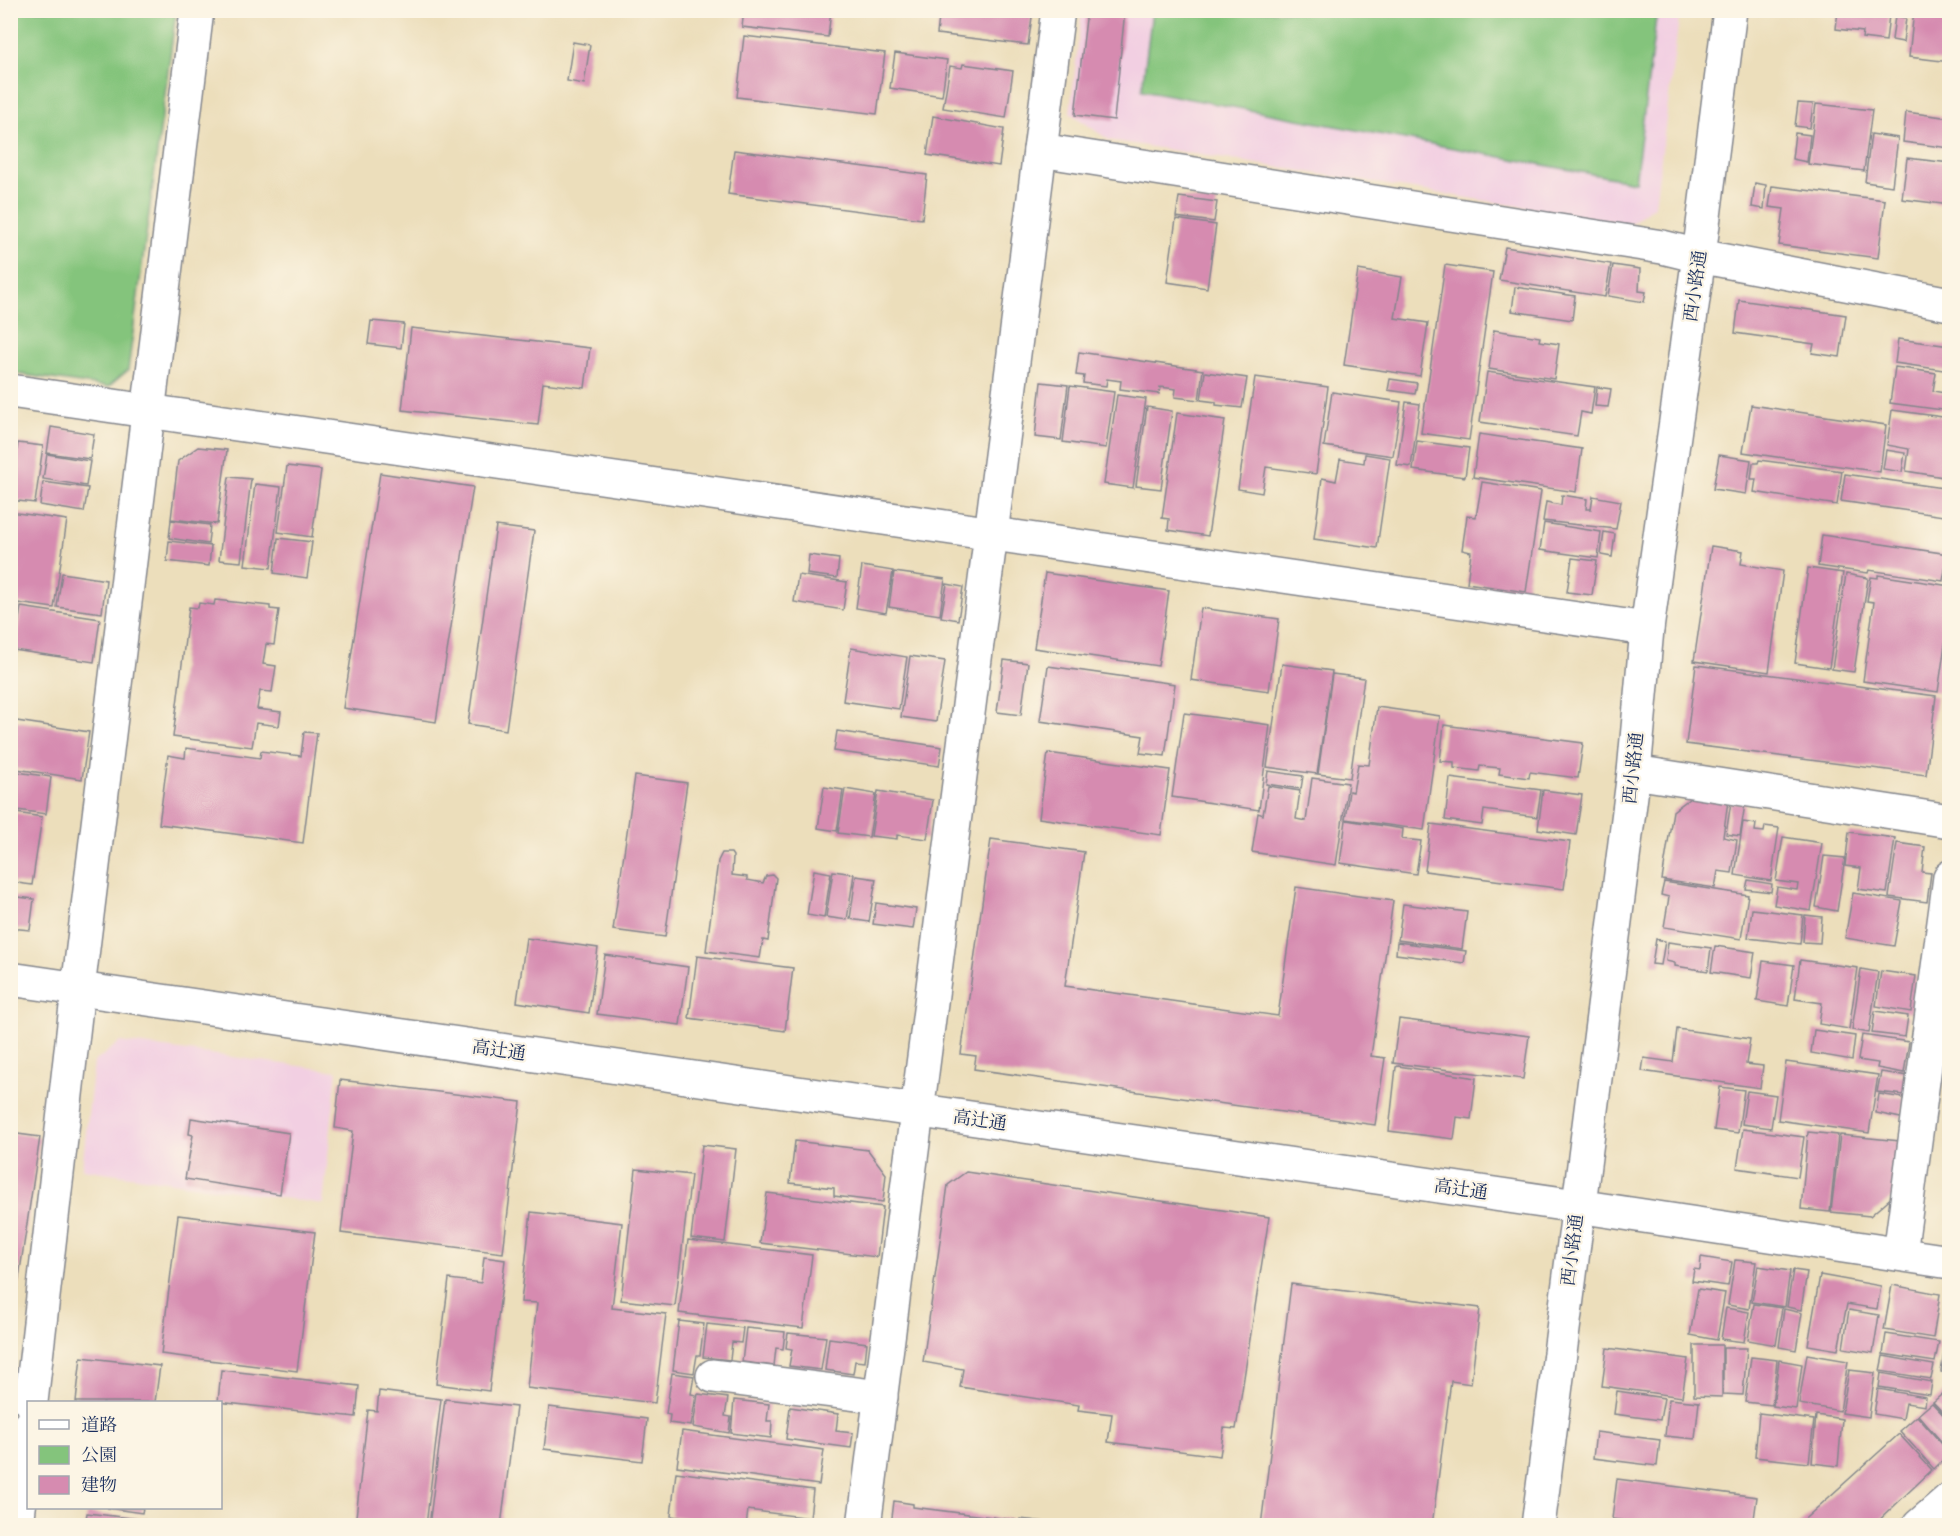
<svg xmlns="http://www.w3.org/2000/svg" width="1960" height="1536" viewBox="0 0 1960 1536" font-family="'Gentium Book Plus','Noto Serif JP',serif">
	<rect width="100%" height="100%" fill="#fcf5e5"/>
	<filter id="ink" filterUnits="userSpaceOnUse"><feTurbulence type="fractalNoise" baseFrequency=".0167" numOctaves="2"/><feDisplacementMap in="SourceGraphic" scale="12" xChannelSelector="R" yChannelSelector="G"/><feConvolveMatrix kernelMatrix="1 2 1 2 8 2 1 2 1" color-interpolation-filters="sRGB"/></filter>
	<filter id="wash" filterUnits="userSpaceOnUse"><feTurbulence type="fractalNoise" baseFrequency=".008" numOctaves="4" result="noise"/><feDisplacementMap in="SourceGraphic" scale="24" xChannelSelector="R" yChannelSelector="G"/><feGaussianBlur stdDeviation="1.35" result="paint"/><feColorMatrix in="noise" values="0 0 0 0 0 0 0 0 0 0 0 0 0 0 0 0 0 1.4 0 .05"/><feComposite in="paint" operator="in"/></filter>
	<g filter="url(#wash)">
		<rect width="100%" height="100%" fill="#ecdebb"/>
		<!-- built -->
		<g fill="#f2cfe2">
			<polygon points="1082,11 1680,11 1655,205 1630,224 1109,140 1070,113"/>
			<polygon points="120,1042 337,1071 323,1204 82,1169 94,1062"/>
		</g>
		<!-- green -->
		<g fill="#84c47c" stroke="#507a6d" stroke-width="1.5">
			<polygon points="11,10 176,11 128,370 108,387 11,373"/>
			<polygon points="1152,11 1657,11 1635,182 1142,90"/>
		</g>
		<g id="blocks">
			<!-- building -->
			<g fill="#d68bb0">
				<polygon points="744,10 831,10 828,37 742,27"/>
				<polygon points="940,10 1033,10 1028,45 937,34"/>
				<polygon points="1087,10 1125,10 1114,120 1075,115"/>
				<polygon points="1838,10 1872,10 1872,13 1889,15 1886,41 1862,38 1863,32 1836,29"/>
				<polygon points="1914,10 1950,10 1950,62 1909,57"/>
				<polygon points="1895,16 1906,18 1903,42 1892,40"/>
				<polygon points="744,36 885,53 877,114 737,97"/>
				<polygon points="573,42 590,45 584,84 567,81"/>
				<polygon points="895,53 947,60 942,96 890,88"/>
				<polygon points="963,64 1013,71 1006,118 943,108 950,66 962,68"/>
				<polygon points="1798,103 1813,104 1810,128 1795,126"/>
				<polygon points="1816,104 1872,110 1864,171 1808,164"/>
				<polygon points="1906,112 1950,118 1950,148 1903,142"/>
				<polygon points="933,116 1004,129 999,166 927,155"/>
				<polygon points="1795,133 1810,135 1807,162 1792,159"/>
				<polygon points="1871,134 1898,138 1892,186 1865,182"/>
				<polygon points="734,150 927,175 922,219 728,194"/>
				<polygon points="1907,158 1950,163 1950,205 1902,199"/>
				<polygon points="1755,183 1766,185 1764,209 1752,207"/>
				<polygon points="1772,186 1885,200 1878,258 1779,245 1784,209 1769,207"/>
				<polygon points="1179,197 1217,202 1214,222 1176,217"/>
				<polygon points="1176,219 1216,225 1207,288 1167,282"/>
				<polygon points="1505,247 1611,264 1605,297 1499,280"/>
				<polygon points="1445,265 1493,272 1469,440 1421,433"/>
				<polygon points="1613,265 1640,269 1639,291 1646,292 1644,302 1608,296"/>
				<polygon points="1358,270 1402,277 1395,318 1428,323 1420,376 1344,365"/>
				<polygon points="1515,287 1575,296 1572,320 1512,311"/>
				<polygon points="1739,300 1846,315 1840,357 1812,353 1814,344 1735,333"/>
				<polygon points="371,321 404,324 401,348 368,344"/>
				<polygon points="411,328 590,348 585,388 543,383 538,425 402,410"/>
				<polygon points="1494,330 1540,337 1539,341 1559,344 1554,379 1489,369"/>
				<polygon points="1898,339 1950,346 1950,371 1895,363"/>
				<polygon points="1079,352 1203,370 1199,400 1175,397 1176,389 1160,387 1159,394 1120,389 1121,381 1107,379 1106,386 1083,383 1084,376 1076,375"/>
				<polygon points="1895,367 1936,373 1933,391 1950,394 1950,411 1890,403"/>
				<polygon points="1205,372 1247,378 1242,408 1216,405 1216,402 1201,400"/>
				<polygon points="1487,372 1595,387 1591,414 1581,412 1577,436 1480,422"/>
				<polygon points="1255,377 1328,387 1316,474 1266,467 1262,493 1238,489"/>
				<polygon points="1390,379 1417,383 1415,394 1388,390"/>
				<polygon points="1041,382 1068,385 1061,440 1035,437"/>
				<polygon points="1070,386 1114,392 1106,448 1063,442"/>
				<polygon points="1597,387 1611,389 1608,407 1595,406"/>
				<polygon points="1332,392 1401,402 1393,456 1324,446"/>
				<polygon points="1117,395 1146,399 1133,488 1104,484"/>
				<polygon points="1406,402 1420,404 1411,467 1397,465"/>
				<polygon points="1751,405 1886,425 1880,472 1743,452"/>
				<polygon points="1147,407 1172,411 1161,489 1136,486"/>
				<polygon points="1892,410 1950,418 1950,478 1906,471 1909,449 1887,445"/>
				<polygon points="1177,413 1225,420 1208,536 1168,530 1169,519 1162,518"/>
				<polygon points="51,427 94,434 90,459 47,453"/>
				<polygon points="1479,434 1582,449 1576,492 1473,477"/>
				<polygon points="10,441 16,442 12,469 10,469"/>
				<polygon points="1417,441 1469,448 1465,477 1413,470"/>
				<polygon points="18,443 43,446 35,503 10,500"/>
				<polygon points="198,447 227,450 217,524 171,519 178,461"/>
				<polygon points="1886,450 1905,453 1902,472 1883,469"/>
				<polygon points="47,454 90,461 86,486 43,479"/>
				<polygon points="1365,454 1390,458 1377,548 1314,539 1322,478 1336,481 1340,459 1364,463"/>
				<polygon points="1719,455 1751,460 1746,494 1713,489"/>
				<polygon points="1759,460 1842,471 1837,505 1754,492 1756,479 1751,479 1753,463 1758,463"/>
				<polygon points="287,466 321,470 312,537 278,532"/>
				<polygon points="380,473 473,487 436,722 343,708"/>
				<polygon points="1845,474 1950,489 1950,517 1841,501"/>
				<polygon points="229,477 251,479 241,562 219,560"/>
				<polygon points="43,482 88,488 84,512 40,505"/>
				<polygon points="1482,482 1541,491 1526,592 1467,583 1471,552 1462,550 1467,516 1476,517"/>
				<polygon points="255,484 281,487 271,568 245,565"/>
				<polygon points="1562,495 1587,499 1586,509 1591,509 1593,496 1621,501 1616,529 1543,521 1546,502 1561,505"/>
				<polygon points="10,512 67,520 54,608 10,602"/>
				<polygon points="171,520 210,525 208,544 169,538"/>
				<polygon points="1544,523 1601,532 1598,558 1540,550"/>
				<polygon points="496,526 534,531 506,730 468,724"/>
				<polygon points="1604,532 1615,534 1612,557 1601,555"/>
				<polygon points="1822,535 1948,554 1943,581 1869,570 1868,573 1818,566"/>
				<polygon points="278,538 312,542 307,578 274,573"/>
				<polygon points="169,541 211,546 209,566 167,561"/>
				<polygon points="1711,546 1743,551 1741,564 1783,571 1769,672 1694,661"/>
				<polygon points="809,555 839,559 837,578 807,574"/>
				<polygon points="1572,558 1597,561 1592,595 1567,592"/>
				<polygon points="862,566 893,571 886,613 856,608"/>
				<polygon points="1808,568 1843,573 1829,668 1795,663"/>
				<polygon points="894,572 945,579 940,615 889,607"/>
				<polygon points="62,573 106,580 102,613 57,607"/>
				<polygon points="1045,573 1169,591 1158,666 1034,648"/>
				<polygon points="1846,574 1868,578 1854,672 1832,669"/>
				<polygon points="798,575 847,582 843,610 794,602"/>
				<polygon points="1878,575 1950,586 1950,611 1938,692 1863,681 1874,602 1867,601 1871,577 1878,578"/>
				<polygon points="947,584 963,587 958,620 941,617"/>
				<polygon points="215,600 270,606 270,609 279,610 274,645 266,644 263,664 276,666 272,692 260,691 257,709 281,712 279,726 256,723 252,747 173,737 189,607 198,608 199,603 214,605"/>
				<polygon points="10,604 18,606 12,648 10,648"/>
				<polygon points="21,607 100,619 94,662 14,650"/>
				<polygon points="1201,608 1279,619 1269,691 1191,680"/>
				<polygon points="851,648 907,657 899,709 843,701"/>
				<polygon points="910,656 945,661 936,722 901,717"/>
				<polygon points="1004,660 1028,663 1021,715 997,712"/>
				<polygon points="1282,664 1332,671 1317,774 1267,767"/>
				<polygon points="1696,665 1936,696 1926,775 1686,744"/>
				<polygon points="1048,666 1175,684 1165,756 1140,753 1143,736 1040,721"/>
				<polygon points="1332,674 1364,678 1350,778 1318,774"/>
				<polygon points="1377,707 1440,716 1424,830 1345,819 1349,791 1353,792 1358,764 1369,765"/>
				<polygon points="1184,713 1270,725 1259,810 1172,797"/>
				<polygon points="10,720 89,732 82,779 10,768"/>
				<polygon points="1444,725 1583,743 1578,778 1530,772 1529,778 1499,774 1500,768 1480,766 1479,771 1454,768 1454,762 1440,761"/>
				<polygon points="837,731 942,747 939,766 834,751"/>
				<polygon points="304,732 317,733 303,843 159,824 168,755 185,758 186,748 260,758 261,751 301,756"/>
				<polygon points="1048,753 1170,770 1161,835 1039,818"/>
				<polygon points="10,771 51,777 46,814 10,809"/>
				<polygon points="1268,771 1303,776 1301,789 1266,784"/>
				<polygon points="635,776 687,783 665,937 613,930"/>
				<polygon points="1312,778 1348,783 1336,865 1252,852 1258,813 1263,815 1268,786 1300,791 1296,819 1306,821"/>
				<polygon points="1450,778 1541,790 1537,817 1484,810 1482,825 1445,820"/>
				<polygon points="824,787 843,790 837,831 818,828"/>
				<polygon points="845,789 876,794 869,837 838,833"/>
				<polygon points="1543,790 1582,795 1576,835 1538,829"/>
				<polygon points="878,791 933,800 927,839 897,835 897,839 871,836"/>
				<polygon points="1693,796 1728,801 1723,837 1737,840 1732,873 1718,871 1715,888 1662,880 1673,811"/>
				<polygon points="1731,802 1745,804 1740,836 1726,834"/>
				<polygon points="10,812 42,817 32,885 10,882"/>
				<polygon points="1346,820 1403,829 1402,839 1421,841 1416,874 1340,863"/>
				<polygon points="1743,822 1756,824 1755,831 1764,832 1765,826 1779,828 1771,881 1735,875"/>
				<polygon points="1431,824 1570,842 1564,889 1425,871"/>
				<polygon points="1849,832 1895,838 1887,893 1858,889 1861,868 1845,866"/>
				<polygon points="1783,837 1822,843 1811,911 1774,905 1777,887 1797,890 1798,884 1776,881"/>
				<polygon points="991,839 1084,852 1065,986 1278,1016 1296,887 1393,901 1371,1056 1385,1058 1375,1125 974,1069 976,1056 961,1054"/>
				<polygon points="1897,843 1925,847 1922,872 1931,873 1927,902 1889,897"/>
				<polygon points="722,853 731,853 733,856 732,875 747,877 747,880 763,883 766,876 773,875 776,878 768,941 763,940 760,958 706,951 718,861"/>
				<polygon points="1824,856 1845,858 1837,911 1816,907"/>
				<polygon points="814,870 831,873 824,918 807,915"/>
				<polygon points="833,871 854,874 847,920 826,917"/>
				<polygon points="856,876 876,879 869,922 850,919"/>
				<polygon points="1748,880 1772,884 1771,892 1746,889"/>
				<polygon points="1664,882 1748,895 1741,939 1664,927 1669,897 1661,895"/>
				<polygon points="1853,893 1902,901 1894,946 1845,938"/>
				<polygon points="10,896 34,899 30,930 10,928"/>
				<polygon points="876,903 916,909 913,929 873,924"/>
				<polygon points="1403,904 1467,912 1462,949 1398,940"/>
				<polygon points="1752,909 1803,915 1800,944 1748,938"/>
				<polygon points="1805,915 1822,917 1820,943 1803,942"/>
				<polygon points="526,938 598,948 589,1013 517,1002"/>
				<polygon points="1656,939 1665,941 1661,965 1652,964"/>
				<polygon points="1397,942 1466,951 1464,963 1396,954"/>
				<polygon points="1668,942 1711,948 1708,971 1675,966 1675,963 1666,961"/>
				<polygon points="1715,946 1755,952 1751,978 1711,972"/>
				<polygon points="605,955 688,967 680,1025 597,1014"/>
				<polygon points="697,956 793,968 785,1031 689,1018"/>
				<polygon points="1800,960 1858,968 1849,1029 1819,1024 1822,1003 1795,999"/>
				<polygon points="1763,961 1794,965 1788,1006 1757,1001"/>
				<polygon points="1861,969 1878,972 1869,1033 1852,1030"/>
				<polygon points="1881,971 1916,976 1911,1012 1876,1006"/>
				<polygon points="1875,1011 1908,1016 1905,1037 1872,1033"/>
				<polygon points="1399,1019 1529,1036 1523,1079 1393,1063"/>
				<polygon points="1677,1029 1750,1039 1746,1064 1763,1066 1760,1088 1642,1071 1644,1058 1673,1062"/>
				<polygon points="1814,1030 1855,1036 1852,1060 1811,1053"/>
				<polygon points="1862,1035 1909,1042 1904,1073 1877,1068 1878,1063 1858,1060"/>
				<polygon points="1948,1035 1950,1035 1950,1071 1943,1070"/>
				<polygon points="1786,1062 1878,1075 1869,1133 1778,1120"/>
				<polygon points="1398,1066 1476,1078 1471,1119 1457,1117 1454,1139 1389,1131 1396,1067"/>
				<polygon points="1881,1072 1908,1076 1905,1095 1877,1092"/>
				<polygon points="340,1080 521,1102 503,1253 341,1233 353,1131 335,1128"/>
				<polygon points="1720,1087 1744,1090 1738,1133 1714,1130"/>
				<polygon points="1747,1091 1776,1095 1771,1128 1742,1124"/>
				<polygon points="1879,1094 1904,1098 1901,1118 1876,1113"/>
				<polygon points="191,1118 289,1133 280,1194 185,1179 193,1135 189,1134"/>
				<polygon points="1743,1129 1804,1137 1798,1177 1737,1168"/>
				<polygon points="1808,1132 1838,1135 1830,1212 1801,1209"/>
				<polygon points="10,1133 40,1137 15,1304 10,1304"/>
				<polygon points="1840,1135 1900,1141 1894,1195 1870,1216 1831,1212"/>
				<polygon points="795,1141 868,1150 886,1174 883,1202 834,1196 834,1188 790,1183"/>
				<polygon points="702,1145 736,1149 725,1242 691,1238"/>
				<polygon points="636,1169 691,1175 675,1306 621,1300"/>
				<polygon points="966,1172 1269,1217 1236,1429 1224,1428 1220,1456 1108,1442 1112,1414 1078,1410 1079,1405 960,1387 963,1369 923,1362 948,1185"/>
				<polygon points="767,1193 883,1207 877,1257 760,1243"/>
				<polygon points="531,1212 622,1223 612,1308 666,1314 655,1403 527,1388 537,1303 521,1302"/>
				<polygon points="178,1215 315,1232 297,1371 161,1354"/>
				<polygon points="688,1240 812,1255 803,1328 679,1313"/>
				<polygon points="484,1257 505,1260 489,1391 436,1384 449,1279 481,1283"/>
				<polygon points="1701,1257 1732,1262 1728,1286 1692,1281 1694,1269 1700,1270"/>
				<polygon points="1735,1260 1756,1262 1749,1309 1728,1305"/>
				<polygon points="1758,1266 1790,1271 1785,1307 1752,1302"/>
				<polygon points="1793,1270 1807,1272 1801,1310 1787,1307"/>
				<polygon points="1820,1275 1881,1286 1877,1309 1847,1304 1838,1350 1808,1345"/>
				<polygon points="1291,1284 1480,1308 1471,1384 1451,1381 1432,1526 1261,1526"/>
				<polygon points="1892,1285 1940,1294 1933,1338 1884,1330"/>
				<polygon points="1698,1289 1725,1293 1717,1340 1690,1335"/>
				<polygon points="1754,1304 1782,1308 1776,1345 1748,1340"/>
				<polygon points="1726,1308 1749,1312 1744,1342 1721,1339"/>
				<polygon points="1784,1309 1802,1313 1796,1350 1779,1347"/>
				<polygon points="1849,1310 1879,1315 1873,1353 1843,1348"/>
				<polygon points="679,1321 704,1324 700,1355 697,1355 694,1373 673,1370"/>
				<polygon points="707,1324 743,1328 741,1343 732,1342 730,1360 703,1357"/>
				<polygon points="746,1328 785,1332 783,1349 776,1348 774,1366 742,1362"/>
				<polygon points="1948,1328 1950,1328 1950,1374 1941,1372"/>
				<polygon points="788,1333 826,1337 821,1370 789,1366 792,1349 786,1348"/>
				<polygon points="1886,1334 1939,1342 1935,1362 1883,1354"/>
				<polygon points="829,1338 867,1343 865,1362 855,1361 853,1374 825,1370"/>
				<polygon points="1694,1345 1722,1345 1722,1397 1694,1396"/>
				<polygon points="1607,1348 1688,1359 1682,1397 1602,1386"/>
				<polygon points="1723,1348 1747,1348 1743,1395 1723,1394"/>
				<polygon points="1807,1354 1848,1361 1840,1411 1799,1404"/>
				<polygon points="1883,1356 1934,1365 1931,1379 1880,1371"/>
				<polygon points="81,1357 160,1366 155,1402 76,1402"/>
				<polygon points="1751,1357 1777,1360 1772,1405 1745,1402"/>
				<polygon points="1779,1360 1802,1364 1796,1409 1773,1406"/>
				<polygon points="221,1370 359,1386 356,1417 218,1402"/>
				<polygon points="1849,1370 1875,1373 1869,1417 1842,1413"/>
				<polygon points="672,1373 694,1376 691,1394 696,1395 691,1426 669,1423 670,1415 666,1414"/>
				<polygon points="1881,1373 1932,1382 1930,1395 1879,1387"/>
				<polygon points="1878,1389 1926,1397 1925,1406 1906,1403 1903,1419 1874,1414"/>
				<polygon points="1947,1390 1950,1392 1950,1420 1933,1402"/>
				<polygon points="379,1391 441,1399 426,1526 355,1526 368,1410 377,1411"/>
				<polygon points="1617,1391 1664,1398 1660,1420 1614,1414"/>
				<polygon points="698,1394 728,1398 725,1416 731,1417 729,1433 693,1427"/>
				<polygon points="445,1399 516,1407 501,1526 429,1526"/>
				<polygon points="1669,1399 1699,1402 1695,1439 1665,1436"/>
				<polygon points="734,1400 769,1404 767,1421 772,1421 771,1438 731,1433"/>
				<polygon points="1932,1403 1950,1422 1948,1449 1918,1415"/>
				<polygon points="549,1407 647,1419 642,1461 544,1449"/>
				<polygon points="790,1407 838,1414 836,1431 853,1433 851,1448 786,1439"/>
				<polygon points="1759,1413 1814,1420 1809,1463 1755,1457"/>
				<polygon points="1816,1415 1842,1419 1838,1466 1812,1463"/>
				<polygon points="1917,1416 1950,1453 1934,1469 1900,1431"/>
				<polygon points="682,1431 824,1450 819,1485 677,1466"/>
				<polygon points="1596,1432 1660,1440 1657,1466 1593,1458"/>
				<polygon points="1899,1434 1932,1470 1873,1526 1797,1526"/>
				<polygon points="676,1472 813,1490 810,1518 748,1510 746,1526 745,1526 671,1516"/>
				<polygon points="1617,1479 1757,1497 1753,1526 1659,1526 1612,1519"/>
				<polygon points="894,1501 913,1504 913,1507 1015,1520 1014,1526 891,1526"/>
				<polygon points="107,1508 143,1508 142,1513"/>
				<polygon points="87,1513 183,1524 183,1526 85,1526"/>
				<polygon points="1020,1519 1064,1524 1064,1526 1019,1526"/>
				<polygon points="657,1521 678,1524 678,1526 657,1526"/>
			</g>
		</g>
	</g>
	<g filter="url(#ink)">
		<use href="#blocks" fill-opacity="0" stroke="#84868c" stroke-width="1.5"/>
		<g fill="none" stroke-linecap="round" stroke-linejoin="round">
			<defs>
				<g id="minor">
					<polyline points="1040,150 1662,247 1699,256 1950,304"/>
					<polyline points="10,391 1647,629"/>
					<polyline points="1634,772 1950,821"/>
					<polyline points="1900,1254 1950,877"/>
					<polyline points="713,1376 881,1397"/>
					<polyline points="31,1402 78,989 197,10"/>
					<polyline points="17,1526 28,1427"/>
					<polyline points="864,1526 1058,10"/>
					<polyline points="1919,1526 1950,1499"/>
				</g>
				<g id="tertiary">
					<polyline points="10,979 1577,1206 1950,1262"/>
					<polyline points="1538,1526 1634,772 1647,629 1699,256 1730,10"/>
				</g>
			</defs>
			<!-- minor casing -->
			<use href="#minor" stroke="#84868c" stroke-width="36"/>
			<!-- tertiary casing -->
			<use href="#tertiary" stroke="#84868c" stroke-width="36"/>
			<!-- minor -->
			<use href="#minor" stroke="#fff" stroke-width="33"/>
			<!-- tertiary -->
			<use href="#tertiary" stroke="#fff" stroke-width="33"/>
		</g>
	</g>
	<g text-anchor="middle" stroke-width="4.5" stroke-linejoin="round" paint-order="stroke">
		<!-- street labels -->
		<g font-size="18" fill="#1b2f5e" stroke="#fcf5e5">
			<text transform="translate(1695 286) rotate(-82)" y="6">西小路通</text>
			<text transform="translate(1633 768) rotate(-84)" y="6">西小路通</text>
			<text transform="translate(499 1050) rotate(8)" y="6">高辻通</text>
			<text transform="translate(980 1120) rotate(8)" y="6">高辻通</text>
			<text transform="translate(1461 1189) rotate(8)" y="6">高辻通</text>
			<text transform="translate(1572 1250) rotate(-83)" y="6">西小路通</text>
		</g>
	</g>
	<!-- margin -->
	<rect width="1960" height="1536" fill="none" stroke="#fcf5e5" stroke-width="36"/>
	<!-- legend -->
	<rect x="27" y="1401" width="195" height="108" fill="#fcf5e5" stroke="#a2a6af" stroke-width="1.5"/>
	<rect x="39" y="1420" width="30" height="9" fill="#ffffff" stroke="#a2a6af" stroke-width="1.5"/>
	<text x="81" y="1431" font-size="18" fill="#1b2f5e">道路</text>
	<rect x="39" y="1446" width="30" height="18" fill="#84c47c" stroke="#a2a6af" stroke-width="1.5"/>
	<text x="81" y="1461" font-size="18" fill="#1b2f5e">公園</text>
	<rect x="39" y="1476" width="30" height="18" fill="#d68bb0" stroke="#a2a6af" stroke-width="1.5"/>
	<text x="81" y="1491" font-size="18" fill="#1b2f5e">建物</text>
</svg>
